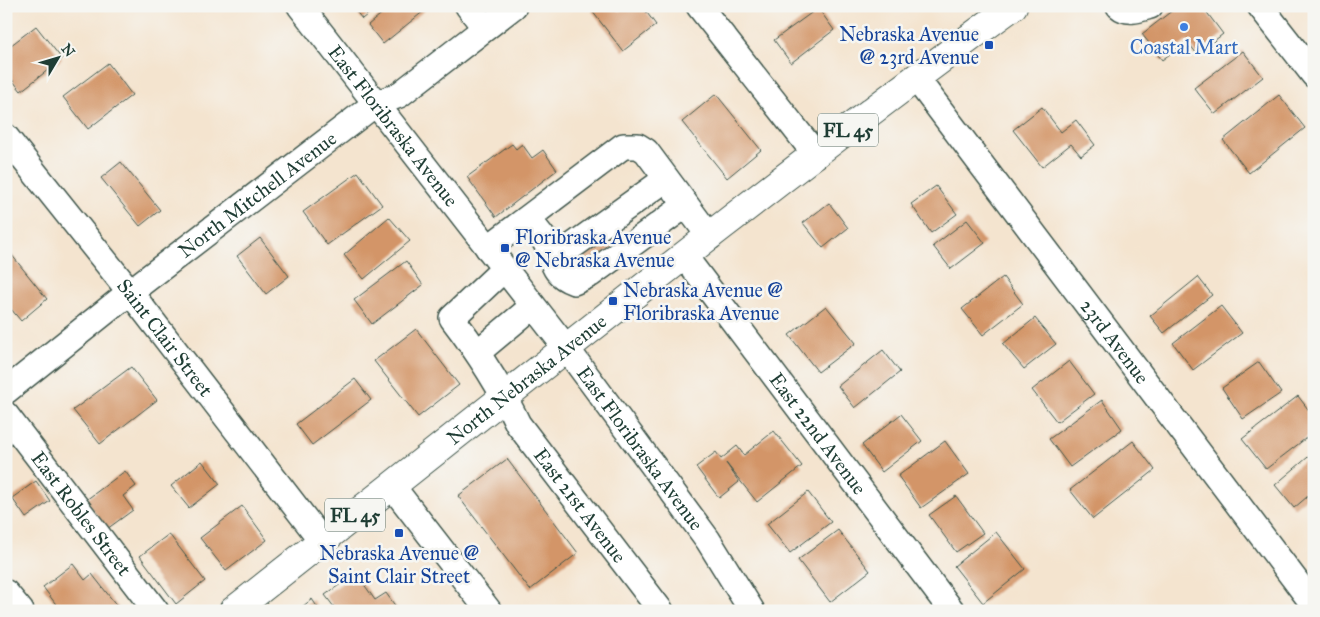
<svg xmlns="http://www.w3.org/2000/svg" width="1320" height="617" viewBox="0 0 1320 617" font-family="'IM FELL Great Primer',serif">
	<rect width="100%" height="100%" fill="#f6f6f2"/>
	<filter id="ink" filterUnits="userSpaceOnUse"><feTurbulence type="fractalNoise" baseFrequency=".02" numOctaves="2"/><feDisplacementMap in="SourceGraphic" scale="10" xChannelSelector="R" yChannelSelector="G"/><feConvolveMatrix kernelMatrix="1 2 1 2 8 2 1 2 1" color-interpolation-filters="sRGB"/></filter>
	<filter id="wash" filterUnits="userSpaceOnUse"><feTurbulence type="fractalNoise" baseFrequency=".0096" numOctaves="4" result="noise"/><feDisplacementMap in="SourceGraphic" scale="20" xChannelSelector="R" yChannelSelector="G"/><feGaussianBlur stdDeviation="1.12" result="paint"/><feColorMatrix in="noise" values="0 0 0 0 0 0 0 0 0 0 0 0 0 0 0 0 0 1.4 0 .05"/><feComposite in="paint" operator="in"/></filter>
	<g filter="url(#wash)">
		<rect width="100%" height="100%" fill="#f4e4cf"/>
		<g id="blocks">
			<!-- building -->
			<g fill="#d39568">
				<polygon points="352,6 378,6 362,19"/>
				<polygon points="391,6 430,6 383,44 368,25"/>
				<polygon points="598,6 615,6 619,11 625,6 642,6 656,25 623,51 592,11"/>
				<polygon points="1178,6 1202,6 1223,34 1197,54 1187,41 1162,60 1142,34"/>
				<polygon points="818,8 834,30 791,63 774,40"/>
				<polygon points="36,26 62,59 21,91 6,72 6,49"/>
				<polygon points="1243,51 1263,77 1215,114 1194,88"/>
				<polygon points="108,63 132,95 88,129 63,97"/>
				<polygon points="716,94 761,150 727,178 682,122"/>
				<polygon points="1279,95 1305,128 1249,173 1223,140"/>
				<polygon points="1042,107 1061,132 1076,120 1095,145 1081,156 1071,144 1042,167 1013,130"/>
				<polygon points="512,144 516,149 522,144 532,158 543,150 557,170 496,217 467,177"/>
				<polygon points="121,162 160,210 140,226 101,178"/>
				<polygon points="358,172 382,205 327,245 303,212"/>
				<polygon points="936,186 957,214 931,233 911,204"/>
				<polygon points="829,203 848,228 823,248 803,223"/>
				<polygon points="389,217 410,241 364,279 344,255"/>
				<polygon points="967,220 985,243 951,269 933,246"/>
				<polygon points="608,227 619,243 589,265 577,250"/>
				<polygon points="260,238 289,276 266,294 237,256"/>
				<polygon points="11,254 47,299 21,321 6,303 6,258"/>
				<polygon points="406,261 423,285 372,324 354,300"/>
				<polygon points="1003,277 1023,304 983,335 962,309"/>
				<polygon points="1198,277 1212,295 1164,333 1150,316"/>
				<polygon points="826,306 856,343 818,372 789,335"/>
				<polygon points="1221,306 1242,333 1193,370 1173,343"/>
				<polygon points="1035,318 1056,344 1024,369 1003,344"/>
				<polygon points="416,329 459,385 418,417 374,361"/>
				<polygon points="883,350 900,372 855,408 838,386"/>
				<polygon points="1069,361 1094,394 1057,422 1032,390"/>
				<polygon points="1259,362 1281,393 1243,419 1222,388"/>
				<polygon points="131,367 157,400 100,444 73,410"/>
				<polygon points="355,379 371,400 312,445 296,424"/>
				<polygon points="1298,396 1314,417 1314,432 1266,469 1242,439"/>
				<polygon points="1102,400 1122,429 1070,467 1049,439"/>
				<polygon points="901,414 922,441 882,472 862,445"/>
				<polygon points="774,431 802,466 757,502 726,463 739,482 719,498 696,467 716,452 721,459 737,446 744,455"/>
				<polygon points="945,441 969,474 921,508 898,476"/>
				<polygon points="1133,441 1155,470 1093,519 1070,490"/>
				<polygon points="1314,452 1314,491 1294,508 1275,485"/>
				<polygon points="507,459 578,553 530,590 458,496"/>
				<polygon points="202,461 220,484 189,508 171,486"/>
				<polygon points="125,471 136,486 123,496 133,510 107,529 86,500"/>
				<polygon points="36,481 50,501 26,518 12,498"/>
				<polygon points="808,492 831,522 790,553 767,524"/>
				<polygon points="956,496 983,533 956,552 929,515"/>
				<polygon points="242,506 267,540 226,571 200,538"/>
				<polygon points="838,530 870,571 830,602 798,560"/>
				<polygon points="996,532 1025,569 983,603 954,566"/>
				<polygon points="169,534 205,581 176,604 140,556"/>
				<polygon points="73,564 85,580 92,574 121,611 61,611 43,587"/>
				<polygon points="356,573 375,600 386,593 399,611 337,611 325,595"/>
				<polygon points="312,599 320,611 297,611"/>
			</g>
		</g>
	</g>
	<g filter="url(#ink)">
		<use href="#blocks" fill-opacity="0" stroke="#3f564b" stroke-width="1"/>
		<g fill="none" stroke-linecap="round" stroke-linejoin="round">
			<defs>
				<g id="minor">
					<path id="s1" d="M300,6L567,349L708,540L752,611"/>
					<polyline points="468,6 485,28"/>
					<polyline points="699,6 816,155"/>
					<path d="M1119,6C1128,14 1140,9 1150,6"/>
					<polyline points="1260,6 1314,75"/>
					<path id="s2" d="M916,78L1314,605"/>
					<path id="s3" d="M6,137L130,292L322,541"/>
					<path d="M527,219C533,226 541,233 545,241C554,260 551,274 574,282L591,274L686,205"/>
					<polyline points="544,240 560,249 571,247 666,179"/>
					<polyline points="488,248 623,146 638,146 646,151 710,237"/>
					<path id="s4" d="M685,257L952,611"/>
					<path id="s5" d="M504,269L452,318C478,352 500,386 518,424L661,611"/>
					<polyline points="478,352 533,306"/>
					<path id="s6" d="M6,391L130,292L375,104L399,95L514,6"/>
					<path id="s7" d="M6,415L156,611"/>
					<polyline points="392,486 489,611"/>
					<polyline points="6,593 21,611"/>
				</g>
				<g id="major">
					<path id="s8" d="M233,611C492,408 748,200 1013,6"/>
				</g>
			</defs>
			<!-- minor casing -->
			<use href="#minor" stroke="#3f564b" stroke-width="28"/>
			<!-- major casing -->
			<use href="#major" stroke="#3f564b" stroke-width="30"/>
			<!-- minor -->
			<use href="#minor" stroke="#fff" stroke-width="25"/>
			<!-- major -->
			<use href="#major" stroke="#fff" stroke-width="28"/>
		</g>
	</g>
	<!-- markers -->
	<circle fill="#3f7fe0" stroke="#f6f6f2" stroke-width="2" cx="1184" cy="27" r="5"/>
	<g fill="#1a4fb4" stroke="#f6f6f2" stroke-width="2">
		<rect x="984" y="40" width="10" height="10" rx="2.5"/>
		<rect x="500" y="243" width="10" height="10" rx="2.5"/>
		<rect x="608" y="296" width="10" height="10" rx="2.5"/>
		<rect x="394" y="528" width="10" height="10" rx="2.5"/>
	</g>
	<g text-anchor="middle" stroke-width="5" stroke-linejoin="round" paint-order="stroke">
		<!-- shield labels -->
		<g fill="#f6f6f2" stroke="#60746d" stroke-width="1">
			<rect x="818" y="113.5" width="60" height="33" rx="4"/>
			<rect x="325" y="498.5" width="60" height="33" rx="4"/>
		</g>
		<g font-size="19" font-weight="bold" fill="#1f3d34">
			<text x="848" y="137">FL 45</text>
			<text x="355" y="522">FL 45</text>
		</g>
		<!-- transit labels -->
		<g font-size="20" fill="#164399" stroke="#f6f6f2" text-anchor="start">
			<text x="979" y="41" text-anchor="end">Nebraska Avenue<tspan x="979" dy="23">@ 23rd Avenue</tspan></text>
			<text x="515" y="244">Floribraska Avenue<tspan x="515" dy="23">@ Nebraska Avenue</tspan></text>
			<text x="623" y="297">Nebraska Avenue @<tspan x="623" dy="23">Floribraska Avenue</tspan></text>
			<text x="399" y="560" text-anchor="middle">Nebraska Avenue @<tspan x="399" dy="23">Saint Clair Street</tspan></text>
		</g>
		<!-- shop labels -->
		<g font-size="20" fill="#366cbe" stroke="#f6f6f2">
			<text x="1184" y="54">Coastal Mart</text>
		</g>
		<!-- street labels -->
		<g font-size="20" fill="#1f3d34" stroke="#f6f6f2">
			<text dy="7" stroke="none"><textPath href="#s1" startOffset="152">East Floribraska Avenue</textPath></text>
			<text dy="7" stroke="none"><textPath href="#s6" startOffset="319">North Mitchell Avenue</textPath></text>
			<text dy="7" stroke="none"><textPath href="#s3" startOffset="256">Saint Clair Street</textPath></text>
			<text dy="7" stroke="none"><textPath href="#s2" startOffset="330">23rd Avenue</textPath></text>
			<text dy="7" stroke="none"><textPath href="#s8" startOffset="374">North Nebraska Avenue</textPath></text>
			<text dy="7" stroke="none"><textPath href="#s4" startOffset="221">East 22nd Avenue</textPath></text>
			<text dy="7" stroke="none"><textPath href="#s1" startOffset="558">East Floribraska Avenue</textPath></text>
			<text dy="7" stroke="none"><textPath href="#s5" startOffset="299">East 21st Avenue</textPath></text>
			<text dy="7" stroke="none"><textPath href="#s7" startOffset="124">East Robles Street</textPath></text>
		</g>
	</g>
	<!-- margin -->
	<rect width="1320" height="617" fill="none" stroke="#f6f6f2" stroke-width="25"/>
	<!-- north arrow -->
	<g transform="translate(58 58) rotate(52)" stroke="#f6f6f2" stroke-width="4" paint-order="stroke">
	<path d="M0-4L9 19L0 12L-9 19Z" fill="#1f3d34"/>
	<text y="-8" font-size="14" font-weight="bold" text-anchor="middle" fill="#1f3d34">N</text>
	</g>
</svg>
